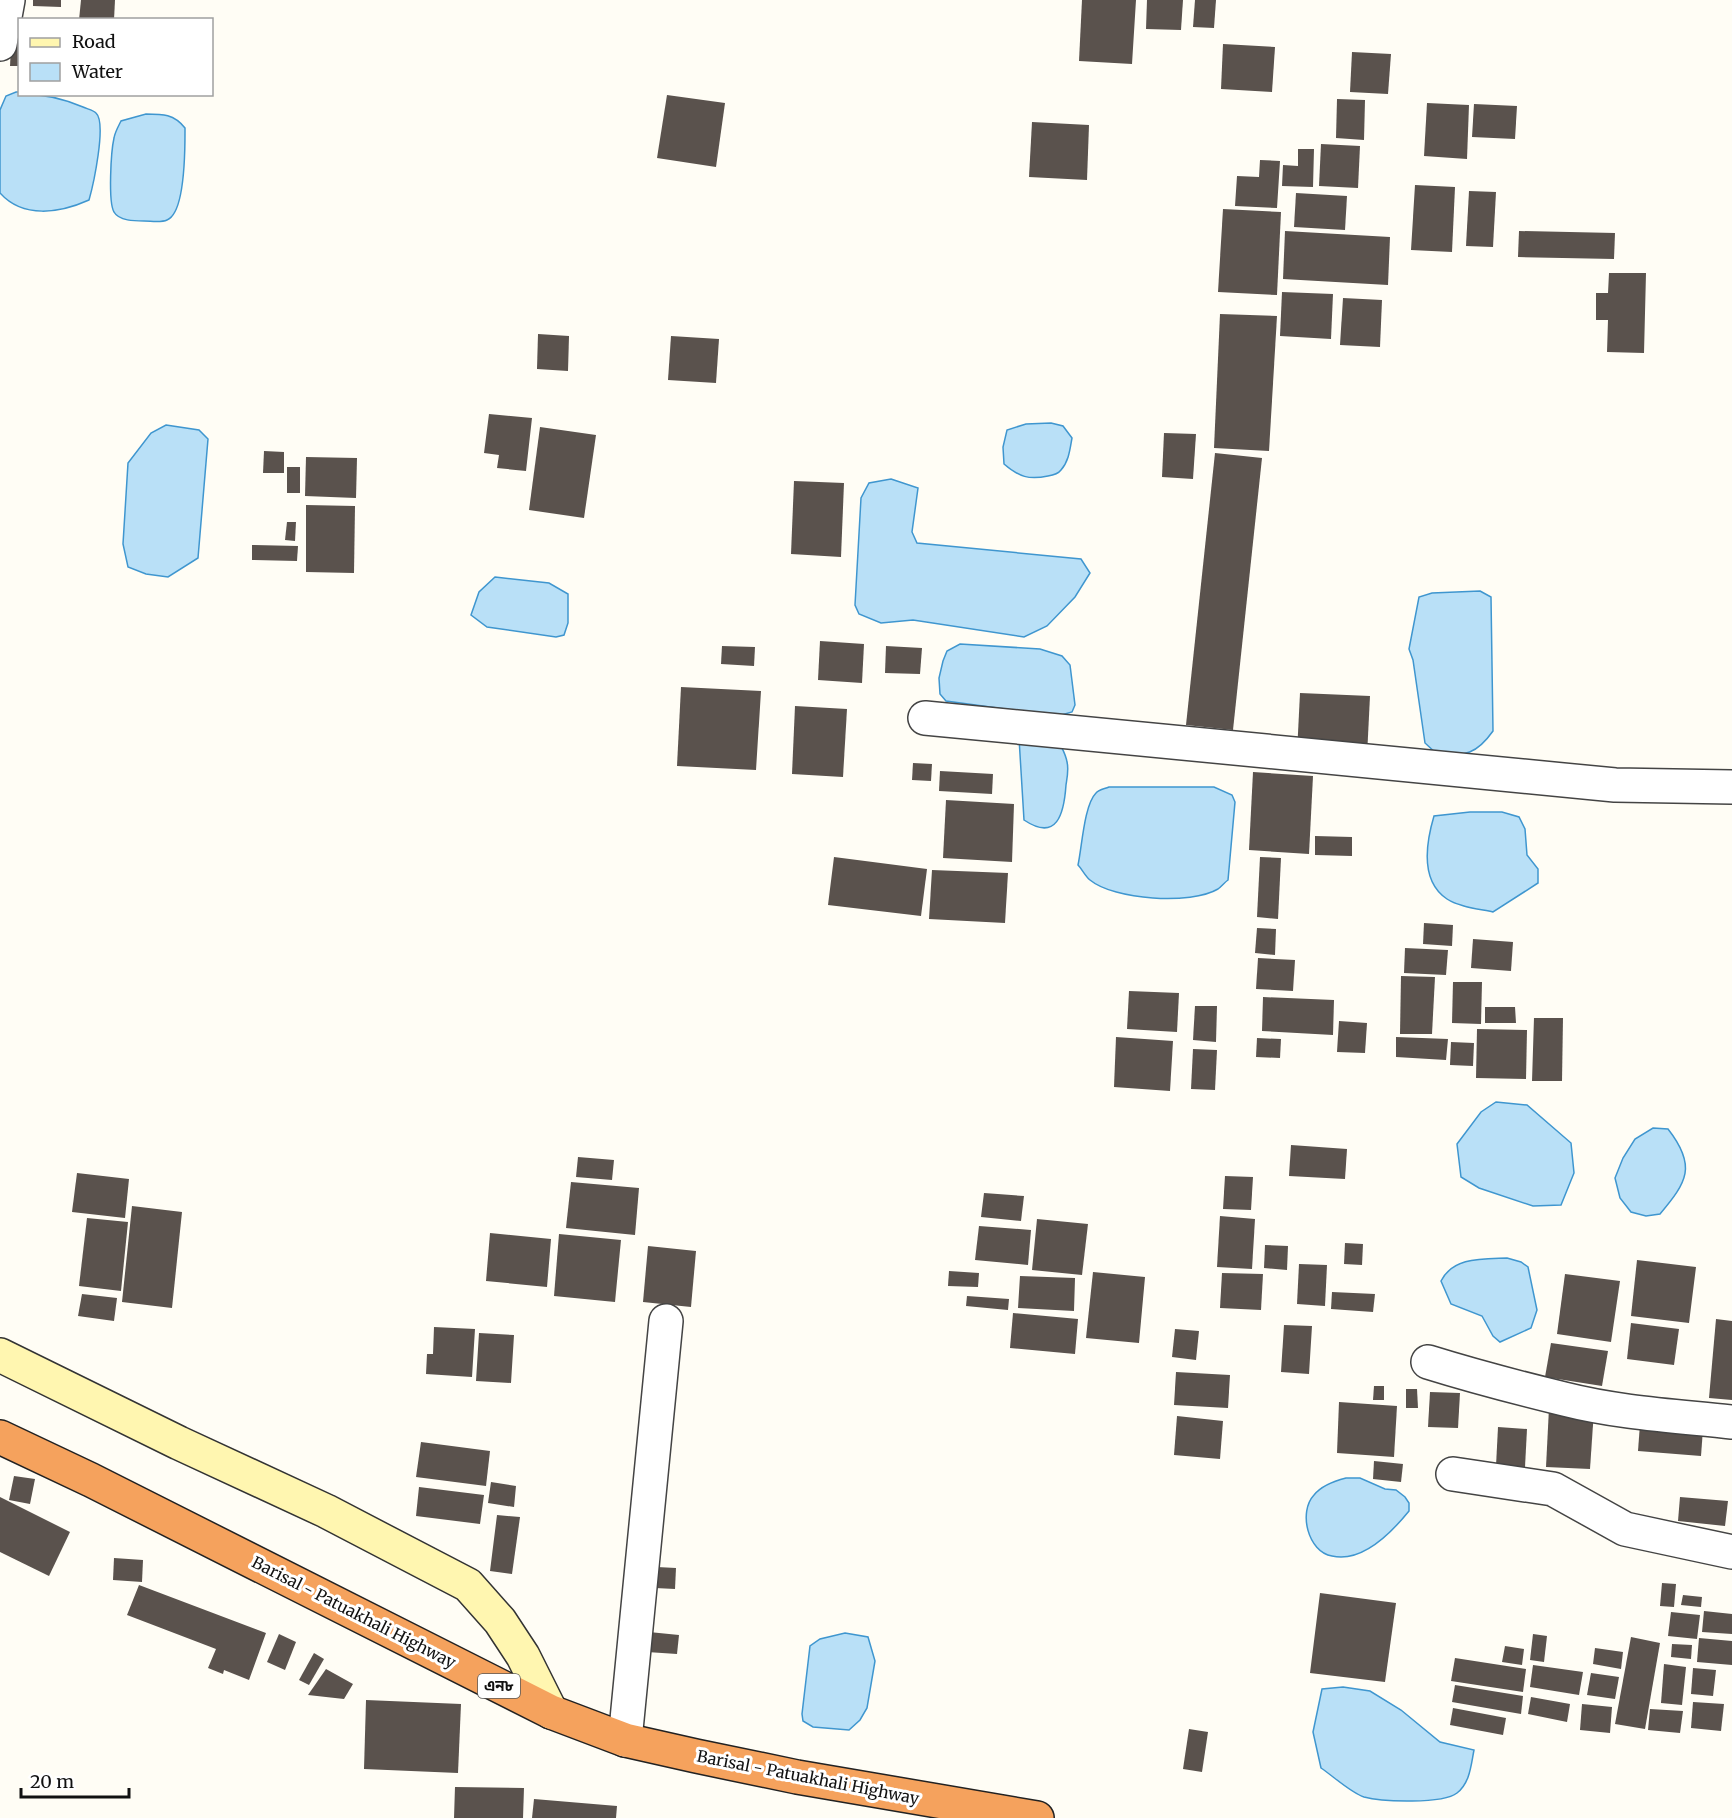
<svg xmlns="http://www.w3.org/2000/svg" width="1732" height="1818" viewBox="0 0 1732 1818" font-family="Merriweather,'Noto Sans Bengali',serif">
	<rect width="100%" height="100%" fill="#fffdf5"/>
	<!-- water -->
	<g fill="#b9e0f7" stroke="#3f96cf" stroke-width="1.5">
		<path d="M16,92H19L20,94C42,94 62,98 83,107C87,109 93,110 96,113C107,123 93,186 89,200C60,213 23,219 0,193V110L6,96Z"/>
		<path d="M146,114C163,114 174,114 185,128C185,146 186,213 167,220C161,223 151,221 144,221C135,221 119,221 114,212C108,202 111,151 114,138C115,132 118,127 121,121Z"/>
		<path d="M1051,423L1063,426L1072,438C1070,449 1069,461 1061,470C1058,474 1054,475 1048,476C1029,480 1019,477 1004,464L1003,447L1007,430L1026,424Z"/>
		<polygon points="166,425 199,430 208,439 198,558 168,577 146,574 128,567 123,544 128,463 151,433"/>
		<polygon points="891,479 918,488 912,532 917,543 1081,559 1090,573 1075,597 1047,626 1024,637 913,620 881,623 859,614 855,605 861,498 869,483"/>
		<polygon points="495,577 549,583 568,594 568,623 564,635 556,637 487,627 471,615 479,592"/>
		<path d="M1480,591L1491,597L1493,731C1476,755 1466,755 1438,755L1425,743L1413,660L1409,649L1419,597L1432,593Z"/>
		<polygon points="960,644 1040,649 1062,656 1070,665 1075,705 1072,712 1058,716 946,701 940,694 939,678 943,661 947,651"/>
		<path d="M1019,738L1060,744C1063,750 1066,755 1067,762C1069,769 1067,778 1066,785C1064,814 1057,842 1024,820Z"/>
		<path d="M1109,787H1214L1232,795L1235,802L1228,880C1225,882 1221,887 1218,889C1191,905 1114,900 1090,880C1085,876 1082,869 1078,865C1082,847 1084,805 1096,793C1099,789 1104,789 1109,787Z"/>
		<path d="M1470,812H1502L1519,817L1525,829L1527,855L1538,869V883L1493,912C1479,909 1459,907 1447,899C1420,881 1426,843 1434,816Z"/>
		<polygon points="1496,1102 1527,1105 1571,1143 1574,1173 1561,1205 1533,1206 1479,1188 1461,1177 1457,1144 1481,1112"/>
		<path d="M1653,1128L1668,1129C1697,1166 1687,1182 1660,1214L1646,1216L1631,1212L1620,1198L1615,1178L1623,1158L1635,1139Z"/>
		<path d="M1507,1258L1521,1262L1528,1267L1537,1310L1531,1328L1500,1342L1493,1336L1482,1316L1451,1304L1441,1281C1453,1257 1482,1259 1507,1258Z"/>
		<path d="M1346,1478H1360L1385,1489L1396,1490L1405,1497L1409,1503V1511C1392,1532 1362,1563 1332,1556C1308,1552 1298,1512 1314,1495C1322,1485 1334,1481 1346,1478Z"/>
		<polygon points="845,1633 868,1637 875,1661 867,1708 860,1720 849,1730 813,1727 803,1721 802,1714 810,1646 820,1639"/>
		<path d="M1343,1687L1370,1691L1401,1710L1440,1742L1474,1750C1471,1765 1470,1783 1457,1793C1443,1804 1382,1802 1364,1797C1351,1793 1333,1776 1321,1768L1313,1732L1322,1689Z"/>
	</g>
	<!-- building -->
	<g fill="#5a524d">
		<polygon points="33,0 61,0 61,7 33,6"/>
		<polygon points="81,0 115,0 114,20 79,20"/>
		<polygon points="1082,0 1136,0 1132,64 1079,61"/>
		<polygon points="1147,0 1183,0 1181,30 1146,29"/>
		<polygon points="1195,0 1216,0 1214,28 1193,27"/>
		<polygon points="12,29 20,29 20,66 10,66"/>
		<polygon points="1223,44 1275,47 1272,92 1221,89"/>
		<polygon points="1352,52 1391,54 1388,94 1350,92"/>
		<polygon points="667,95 725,103 716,167 657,158"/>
		<polygon points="1337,99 1365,100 1364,140 1336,138"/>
		<polygon points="1427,103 1469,105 1467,159 1424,156"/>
		<polygon points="1474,104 1517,106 1515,139 1472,137"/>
		<polygon points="1032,122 1089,125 1087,180 1029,177"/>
		<polygon points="1321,144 1360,146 1358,188 1319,186"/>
		<polygon points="1298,149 1314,149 1313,187 1282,186 1283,165 1298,166"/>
		<polygon points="1260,160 1280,161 1277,208 1235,206 1237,176 1259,177"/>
		<polygon points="1415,185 1455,187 1452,252 1411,250"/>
		<polygon points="1469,191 1496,192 1493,247 1466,246"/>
		<polygon points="1296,193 1347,196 1345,230 1294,227"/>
		<polygon points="1223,209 1281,212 1277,295 1218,292"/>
		<polygon points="1285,231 1390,237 1388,285 1283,279"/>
		<polygon points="1519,231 1615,233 1614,259 1518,257"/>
		<polygon points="1609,273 1646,273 1644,353 1607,352 1608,320 1596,320 1596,293 1608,293"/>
		<polygon points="1282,292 1333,294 1331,339 1280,336"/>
		<polygon points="1343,298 1382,300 1380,347 1340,345"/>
		<polygon points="1220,314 1277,316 1269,451 1214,448"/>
		<polygon points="538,334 569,336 568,371 537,369"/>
		<polygon points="671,336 719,339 716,383 668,380"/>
		<polygon points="489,414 532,418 526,471 497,468 499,455 484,453"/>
		<polygon points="540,427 596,435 584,518 529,510"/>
		<polygon points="1164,433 1196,434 1193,479 1162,477"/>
		<polygon points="264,451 284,452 284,473 263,473"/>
		<polygon points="1215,453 1262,458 1233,730 1186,725"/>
		<polygon points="306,457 357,458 356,498 305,496"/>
		<rect x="287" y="467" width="13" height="26"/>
		<polygon points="794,481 844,483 841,557 791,554"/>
		<polygon points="306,505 355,506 354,573 306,572"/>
		<polygon points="287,522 296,522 295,541 285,540"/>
		<polygon points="252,545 298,546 297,561 252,560"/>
		<polygon points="820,641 864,644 862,683 818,680"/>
		<polygon points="722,646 755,647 754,666 721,664"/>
		<polygon points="886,646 922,648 920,674 885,673"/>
		<polygon points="681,687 761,691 756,770 677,766"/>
		<polygon points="1300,693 1370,696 1367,756 1297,753"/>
		<polygon points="795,706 847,709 843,777 792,774"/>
		<polygon points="913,763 932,764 931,781 912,780"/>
		<polygon points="940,771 993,774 992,794 939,791"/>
		<polygon points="1253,772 1313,776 1309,854 1249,850"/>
		<polygon points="946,800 1014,804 1012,862 943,858"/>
		<polygon points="1315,836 1352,837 1352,856 1315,855"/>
		<polygon points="834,857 927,869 921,916 828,905"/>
		<polygon points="1260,857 1281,858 1278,919 1257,917"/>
		<polygon points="932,870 1008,873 1005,923 929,919"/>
		<polygon points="1424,923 1453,925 1452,946 1423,944"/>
		<polygon points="1257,928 1276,929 1275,955 1255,953"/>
		<polygon points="1473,939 1513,942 1511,971 1471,968"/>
		<polygon points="1405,948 1448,950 1446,975 1404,973"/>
		<polygon points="1258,958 1295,960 1293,991 1256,989"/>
		<polygon points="1401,976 1435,977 1432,1034 1400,1034"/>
		<polygon points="1453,982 1482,982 1481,1024 1452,1023"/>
		<polygon points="1129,991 1179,993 1177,1032 1127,1029"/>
		<polygon points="1263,997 1334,1000 1333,1035 1262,1031"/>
		<polygon points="1195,1006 1217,1006 1216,1042 1193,1040"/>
		<polygon points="1485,1007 1515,1007 1516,1023 1485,1023"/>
		<polygon points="1534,1018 1563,1018 1562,1081 1532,1081"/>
		<polygon points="1339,1021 1367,1023 1365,1053 1337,1052"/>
		<polygon points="1477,1029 1527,1030 1526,1079 1476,1078"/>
		<polygon points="1116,1037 1173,1041 1170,1091 1114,1087"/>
		<polygon points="1396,1037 1448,1039 1446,1060 1396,1057"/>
		<polygon points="1257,1038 1281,1039 1280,1058 1256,1057"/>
		<polygon points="1451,1042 1474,1043 1473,1066 1450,1065"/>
		<polygon points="1193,1049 1217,1050 1215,1090 1191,1089"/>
		<polygon points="1291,1145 1347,1149 1345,1179 1289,1176"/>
		<polygon points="578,1157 614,1160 612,1180 576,1177"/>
		<polygon points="77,1173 129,1179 125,1218 72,1212"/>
		<polygon points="1225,1176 1253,1177 1251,1210 1223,1209"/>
		<polygon points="571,1182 639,1188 635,1235 566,1228"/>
		<polygon points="984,1193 1024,1196 1021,1221 981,1217"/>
		<polygon points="132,1206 182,1212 172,1308 122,1302"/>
		<polygon points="1220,1216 1255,1219 1252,1269 1217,1267"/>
		<polygon points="87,1218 128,1222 121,1291 79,1286"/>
		<polygon points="1037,1219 1088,1224 1082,1275 1032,1270"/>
		<polygon points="979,1226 1031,1230 1028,1265 975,1260"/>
		<polygon points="490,1233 551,1239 547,1287 486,1281"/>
		<polygon points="559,1234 621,1240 615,1302 554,1296"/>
		<polygon points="1345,1243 1363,1244 1362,1265 1344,1264"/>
		<polygon points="1265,1245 1288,1246 1287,1270 1264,1268"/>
		<polygon points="648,1246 696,1251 691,1307 643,1302"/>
		<polygon points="1637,1260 1696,1267 1689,1323 1631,1316"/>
		<polygon points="1299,1264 1327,1265 1325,1306 1297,1304"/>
		<polygon points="949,1271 979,1273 978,1287 948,1286"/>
		<polygon points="1093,1272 1145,1277 1139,1343 1086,1338"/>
		<polygon points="1222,1273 1263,1274 1261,1310 1220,1308"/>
		<polygon points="1565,1274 1620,1281 1611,1342 1557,1334"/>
		<polygon points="1020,1276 1075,1278 1074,1311 1018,1308"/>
		<polygon points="1332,1292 1375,1294 1373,1312 1331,1309"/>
		<polygon points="82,1294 117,1298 114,1321 78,1316"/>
		<polygon points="967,1296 1009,1299 1008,1310 966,1306"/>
		<polygon points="1013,1313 1078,1319 1075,1354 1010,1348"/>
		<polygon points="1716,1319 1732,1321 1732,1400 1709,1398"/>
		<polygon points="1631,1323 1679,1329 1674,1365 1627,1359"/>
		<polygon points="1284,1325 1312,1326 1309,1374 1281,1372"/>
		<polygon points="434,1327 475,1329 472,1377 426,1374 427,1354 433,1354"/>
		<polygon points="1175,1329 1199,1331 1196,1360 1172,1357"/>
		<polygon points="479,1333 514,1335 511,1383 476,1381"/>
		<polygon points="1551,1343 1608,1351 1602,1386 1545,1377"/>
		<polygon points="1176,1372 1230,1375 1228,1408 1174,1405"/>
		<polygon points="1374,1386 1384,1386 1384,1400 1373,1400"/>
		<polygon points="1406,1389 1417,1389 1418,1408 1406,1408"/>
		<polygon points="1430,1392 1460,1393 1458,1428 1428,1427"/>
		<polygon points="1339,1402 1397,1406 1394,1457 1337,1453"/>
		<polygon points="1549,1408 1594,1410 1590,1469 1546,1467"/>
		<polygon points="1177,1416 1223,1421 1220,1459 1174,1455"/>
		<polygon points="1640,1424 1703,1429 1701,1456 1638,1451"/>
		<polygon points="1498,1427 1527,1429 1525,1467 1496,1466"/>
		<polygon points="421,1442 490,1451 486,1486 416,1477"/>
		<polygon points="1374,1461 1403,1464 1401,1482 1373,1479"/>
		<polygon points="14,1476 35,1479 30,1504 9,1500"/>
		<polygon points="491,1482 516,1486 514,1507 488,1503"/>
		<polygon points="419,1487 484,1495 480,1524 416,1516"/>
		<polygon points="0,1497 70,1532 49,1576 0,1552"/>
		<polygon points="1680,1497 1728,1501 1725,1526 1678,1521"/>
		<polygon points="497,1515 520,1517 512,1574 490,1571"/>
		<polygon points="114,1558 143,1560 142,1582 113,1580"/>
		<polygon points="657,1567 676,1568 675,1589 655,1588"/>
		<polygon points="1662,1583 1676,1584 1674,1607 1660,1606"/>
		<polygon points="139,1585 266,1633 249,1680 224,1670 223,1674 208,1668 216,1649 127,1615"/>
		<polygon points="1320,1593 1396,1603 1385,1682 1310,1673"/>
		<polygon points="1683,1595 1702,1597 1701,1607 1681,1605"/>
		<polygon points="1704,1611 1732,1614 1732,1634 1702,1632"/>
		<polygon points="1671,1612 1700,1615 1697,1639 1668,1636"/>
		<polygon points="649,1632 679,1635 677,1654 647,1652"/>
		<polygon points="279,1634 296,1642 285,1670 267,1662"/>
		<polygon points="1533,1634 1547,1636 1544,1662 1530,1660"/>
		<polygon points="1631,1637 1660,1643 1645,1729 1615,1724"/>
		<polygon points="1699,1638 1732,1641 1732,1665 1697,1662"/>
		<polygon points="1672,1644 1692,1645 1691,1659 1671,1657"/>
		<polygon points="1505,1646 1524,1649 1522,1665 1502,1662"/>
		<polygon points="1595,1648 1623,1652 1621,1669 1593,1664"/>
		<polygon points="314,1653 324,1659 309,1685 299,1680"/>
		<polygon points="1455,1658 1526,1669 1523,1692 1451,1681"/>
		<polygon points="1664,1664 1686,1667 1682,1705 1661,1703"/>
		<polygon points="1533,1665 1583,1672 1579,1695 1530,1687"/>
		<polygon points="1693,1668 1716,1670 1713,1696 1691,1694"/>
		<polygon points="326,1669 353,1684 344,1699 308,1695"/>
		<polygon points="1591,1673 1619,1677 1615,1699 1587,1695"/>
		<polygon points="1455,1685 1523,1696 1521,1714 1452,1702"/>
		<polygon points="1531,1697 1570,1704 1567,1722 1528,1714"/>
		<polygon points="366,1700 461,1704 458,1773 364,1769"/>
		<polygon points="1693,1702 1724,1704 1721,1731 1691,1728"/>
		<polygon points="1582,1704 1612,1707 1610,1733 1580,1730"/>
		<polygon points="1453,1708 1506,1718 1503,1735 1450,1725"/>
		<polygon points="1650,1709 1683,1711 1680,1733 1648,1730"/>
		<polygon points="1189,1729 1208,1732 1202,1772 1183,1769"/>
		<polygon points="455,1787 524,1788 523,1818 454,1818"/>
		<polygon points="534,1799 617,1806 616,1818 532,1818"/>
	</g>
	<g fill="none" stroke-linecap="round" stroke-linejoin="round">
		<defs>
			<g id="street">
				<polyline points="0,44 8,0"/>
				<polyline points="925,718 1615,785 1732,787"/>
				<path d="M1428,1362C1473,1376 1519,1388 1564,1399C1619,1413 1676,1416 1732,1422"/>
				<polyline points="1453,1474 1553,1489 1625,1529 1732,1552"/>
				<polyline points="625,1740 666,1321"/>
			</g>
			<polyline id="secondary" points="0,1355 179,1443 326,1511 468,1585 500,1621 523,1656 551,1712"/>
			<polyline id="highway" points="0,1437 91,1480 551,1712 625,1740 696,1756 797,1777 1037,1818"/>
		</defs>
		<!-- street casing -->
		<use href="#street" stroke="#444" stroke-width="36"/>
		<!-- secondary casing -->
		<use href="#secondary" stroke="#333" stroke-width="36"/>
		<!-- highway casing -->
		<use href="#highway" stroke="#222" stroke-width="36"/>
		<!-- street -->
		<use href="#street" stroke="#fff" stroke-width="33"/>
		<!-- secondary -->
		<use href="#secondary" stroke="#fff6b0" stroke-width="33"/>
		<!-- highway -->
		<use href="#highway" stroke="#f5a25d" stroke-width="33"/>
	</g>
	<g text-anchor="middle" stroke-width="6" stroke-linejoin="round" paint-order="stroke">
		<!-- shield labels -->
		<rect fill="#fff" stroke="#585858" stroke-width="1.5" x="478" y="1674" width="42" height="24" rx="4.5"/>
		<g font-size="15" font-weight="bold" fill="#111">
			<text x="499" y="1691">এন৮</text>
		</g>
		<!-- street labels -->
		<g font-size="16" fill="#111" stroke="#fff">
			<text transform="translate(354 1612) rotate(27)" y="6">Barisal - Patuakhali Highway</text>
			<text transform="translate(808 1777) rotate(11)" y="6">Barisal - Patuakhali Highway</text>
		</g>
	</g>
	<!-- legend -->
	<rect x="18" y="18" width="195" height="78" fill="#ffffff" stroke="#a0a0a0" stroke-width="1.5"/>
	<rect x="30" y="38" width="30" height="9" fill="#fff6b0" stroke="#a0a0a0" stroke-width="1.5"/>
	<text x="72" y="48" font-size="18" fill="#111111">Road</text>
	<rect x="30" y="63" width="30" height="18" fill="#b9e0f7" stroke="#a0a0a0" stroke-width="1.5"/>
	<text x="72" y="78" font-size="18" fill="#111111">Water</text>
	<!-- scale -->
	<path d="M21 1788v9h108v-9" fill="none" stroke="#111111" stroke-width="3"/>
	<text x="30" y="1788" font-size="18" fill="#111111" stroke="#ffffff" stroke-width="4.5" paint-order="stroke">20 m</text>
</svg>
